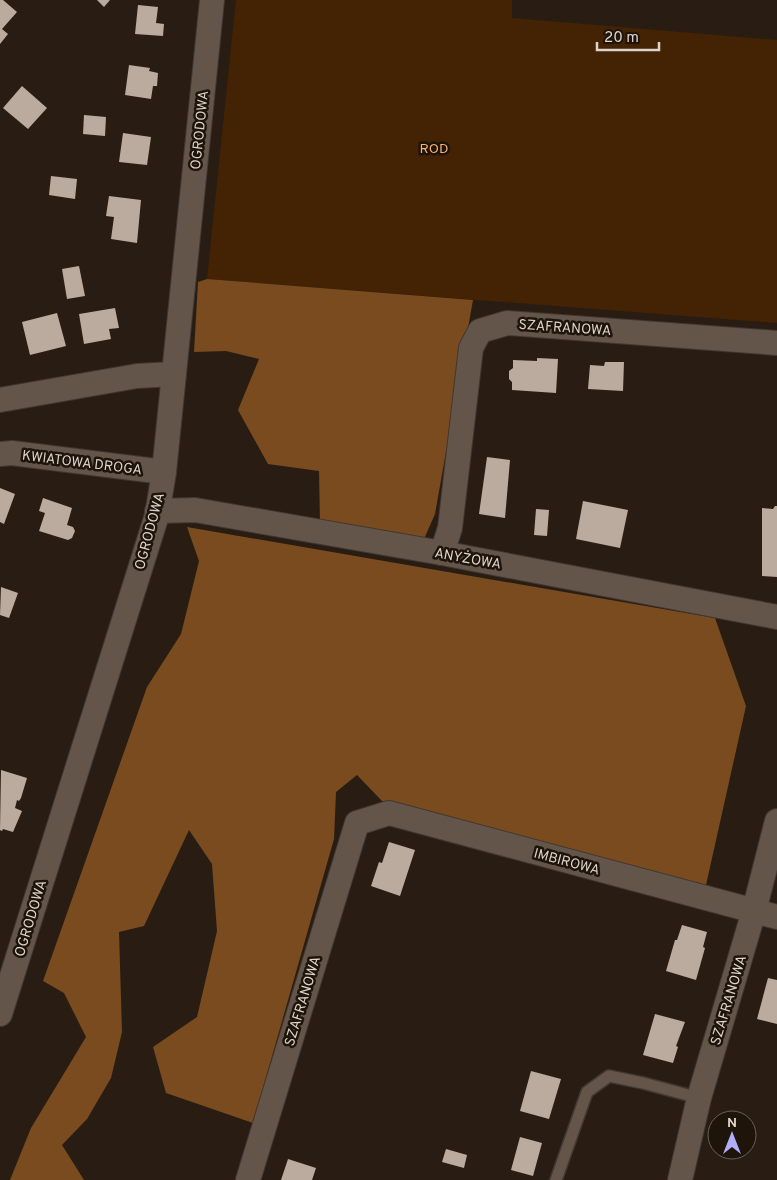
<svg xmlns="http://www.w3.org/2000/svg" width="777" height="1180" viewBox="0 0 777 1180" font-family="Overpass,sans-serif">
	<rect width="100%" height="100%" fill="#291d13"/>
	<!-- green -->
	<polygon fill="#432303" points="236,0 512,0 512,18 777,40 777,323 207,279"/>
	<!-- forest -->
	<g fill="#794b1f">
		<polygon points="207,279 473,300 435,514 424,539 320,522 319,471 268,464 238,410 259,359 226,351 194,352 198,282"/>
		<polygon points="187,527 715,618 746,706 706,885 382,801 357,775 336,792 334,839 253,1123 166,1093 153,1047 197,1017 217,931 212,864 189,830 144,926 119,932 122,1032 111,1078 87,1119 62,1145 84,1180 10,1180 31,1128 86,1037 64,993 43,981 147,687 181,634 199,561"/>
	</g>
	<!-- building -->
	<g fill="#bbab9e">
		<polygon points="0,0 3,0 17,12 2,29 8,34 0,44"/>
		<polygon points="97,0 110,0 104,7"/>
		<polygon points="138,5 158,7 156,23 164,24 163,36 135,34"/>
		<polygon points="129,65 150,68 149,71 158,73 157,86 153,86 151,99 125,95"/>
		<polygon points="22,86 47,108 28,129 3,108"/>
		<polygon points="84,115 106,117 105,136 83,134"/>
		<polygon points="123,133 151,137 147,165 119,162"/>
		<polygon points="51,176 77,179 75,199 49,195"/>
		<polygon points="109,196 141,200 137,243 111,239 114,217 106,216"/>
		<polygon points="79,266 85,296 67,299 62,269"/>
		<polygon points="115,308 119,328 109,329 111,339 84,344 79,314"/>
		<polygon points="57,313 66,346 30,355 22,322"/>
		<polygon points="537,358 558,359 556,393 512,390 512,382 509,379 509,371 513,368 513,360 537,361"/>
		<polygon points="605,362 624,362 623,391 588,389 590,365 604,366"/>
		<polygon points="487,457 510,460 505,518 479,514"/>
		<polygon points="0,488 15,494 4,524 0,522"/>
		<polygon points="43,498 72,508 67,525 73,527 75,531 72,538 68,540 39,531 45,513 39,511"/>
		<polygon points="583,501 628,510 620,548 576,539"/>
		<polygon points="775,506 777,506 777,577 762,576 762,508 773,509"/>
		<polygon points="536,509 549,510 547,536 534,535"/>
		<polygon points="1,587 18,593 9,618 0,615"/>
		<polygon points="1,770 27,778 21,798 19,801 17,800 15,808 22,811 13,832 3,829 2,831 0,830"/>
		<polygon points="389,842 415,850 400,896 371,886 379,862 382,863"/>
		<polygon points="682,925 707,932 703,947 705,948 696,980 666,971 675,940 677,940"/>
		<polygon points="768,978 777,980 777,1024 757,1019"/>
		<polygon points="655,1014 685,1022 676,1046 678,1047 673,1063 643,1055"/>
		<polygon points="531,1071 561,1079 549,1119 520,1111"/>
		<polygon points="520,1137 542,1143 533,1176 511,1170"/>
		<polygon points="446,1149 467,1155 464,1168 442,1162"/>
		<polygon points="288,1159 316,1168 312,1180 281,1180"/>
	</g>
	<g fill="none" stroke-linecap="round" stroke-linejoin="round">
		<defs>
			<polyline id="lane" points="556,1180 587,1092 609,1076 643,1083 699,1098"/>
			<g id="street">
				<polyline points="0,400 137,376 174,374"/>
				<polyline points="0,454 12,453 164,472"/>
				<polyline points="157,511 195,510 442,553 777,617"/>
				<polyline points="442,553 450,528 471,348 480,331 507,323 777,343"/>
				<polyline points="0,1014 157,515 164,472 212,0"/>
				<polyline points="248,1180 357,823 389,813 777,917"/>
				<polyline points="680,1180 699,1098 754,911 777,821"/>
			</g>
		</defs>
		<!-- lane casing -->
		<use href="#lane" stroke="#413832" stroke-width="14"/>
		<!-- street casing -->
		<use href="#street" stroke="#413832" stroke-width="26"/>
		<!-- lane -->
		<use href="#lane" stroke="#63554a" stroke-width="11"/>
		<!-- street -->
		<use href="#street" stroke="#63554a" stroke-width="24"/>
	</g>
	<g text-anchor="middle" stroke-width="5" stroke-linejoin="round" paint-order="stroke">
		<!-- street labels -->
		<g font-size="14" fill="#dbd3cc" stroke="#1f140a">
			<text transform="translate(199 130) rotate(-84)" y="5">OGRODOWA</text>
			<text transform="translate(565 327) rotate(4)" y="5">SZAFRANOWA</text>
			<text transform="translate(82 462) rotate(7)" y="5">KWIATOWA DROGA</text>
			<text transform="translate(149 531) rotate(-75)" y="5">OGRODOWA</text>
			<text transform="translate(468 558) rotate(10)" y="5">ANYŻOWA</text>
			<text transform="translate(567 861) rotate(15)" y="5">IMBIROWA</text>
			<text transform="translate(30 918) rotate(-73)" y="5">OGRODOWA</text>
			<text transform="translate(728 1000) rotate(-73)" y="5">SZAFRANOWA</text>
			<text transform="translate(302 1001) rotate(-73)" y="5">SZAFRANOWA</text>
		</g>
		<!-- park labels -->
		<g font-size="14" fill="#fab274" stroke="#1f140a">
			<text x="434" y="153">ROD</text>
		</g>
	</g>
	<!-- north arrow -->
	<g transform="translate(732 1135)"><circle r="24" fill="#1f140a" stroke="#6a6058"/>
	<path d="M0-4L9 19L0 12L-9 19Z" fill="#b1adfa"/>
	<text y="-8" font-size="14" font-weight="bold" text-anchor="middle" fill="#dbd3cc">N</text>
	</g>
	<!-- scale -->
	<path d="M597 42v8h62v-8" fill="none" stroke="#dbd3cc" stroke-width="2.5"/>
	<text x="604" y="42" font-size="15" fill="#dbd3cc" stroke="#1f140a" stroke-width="4" paint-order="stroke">20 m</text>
</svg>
